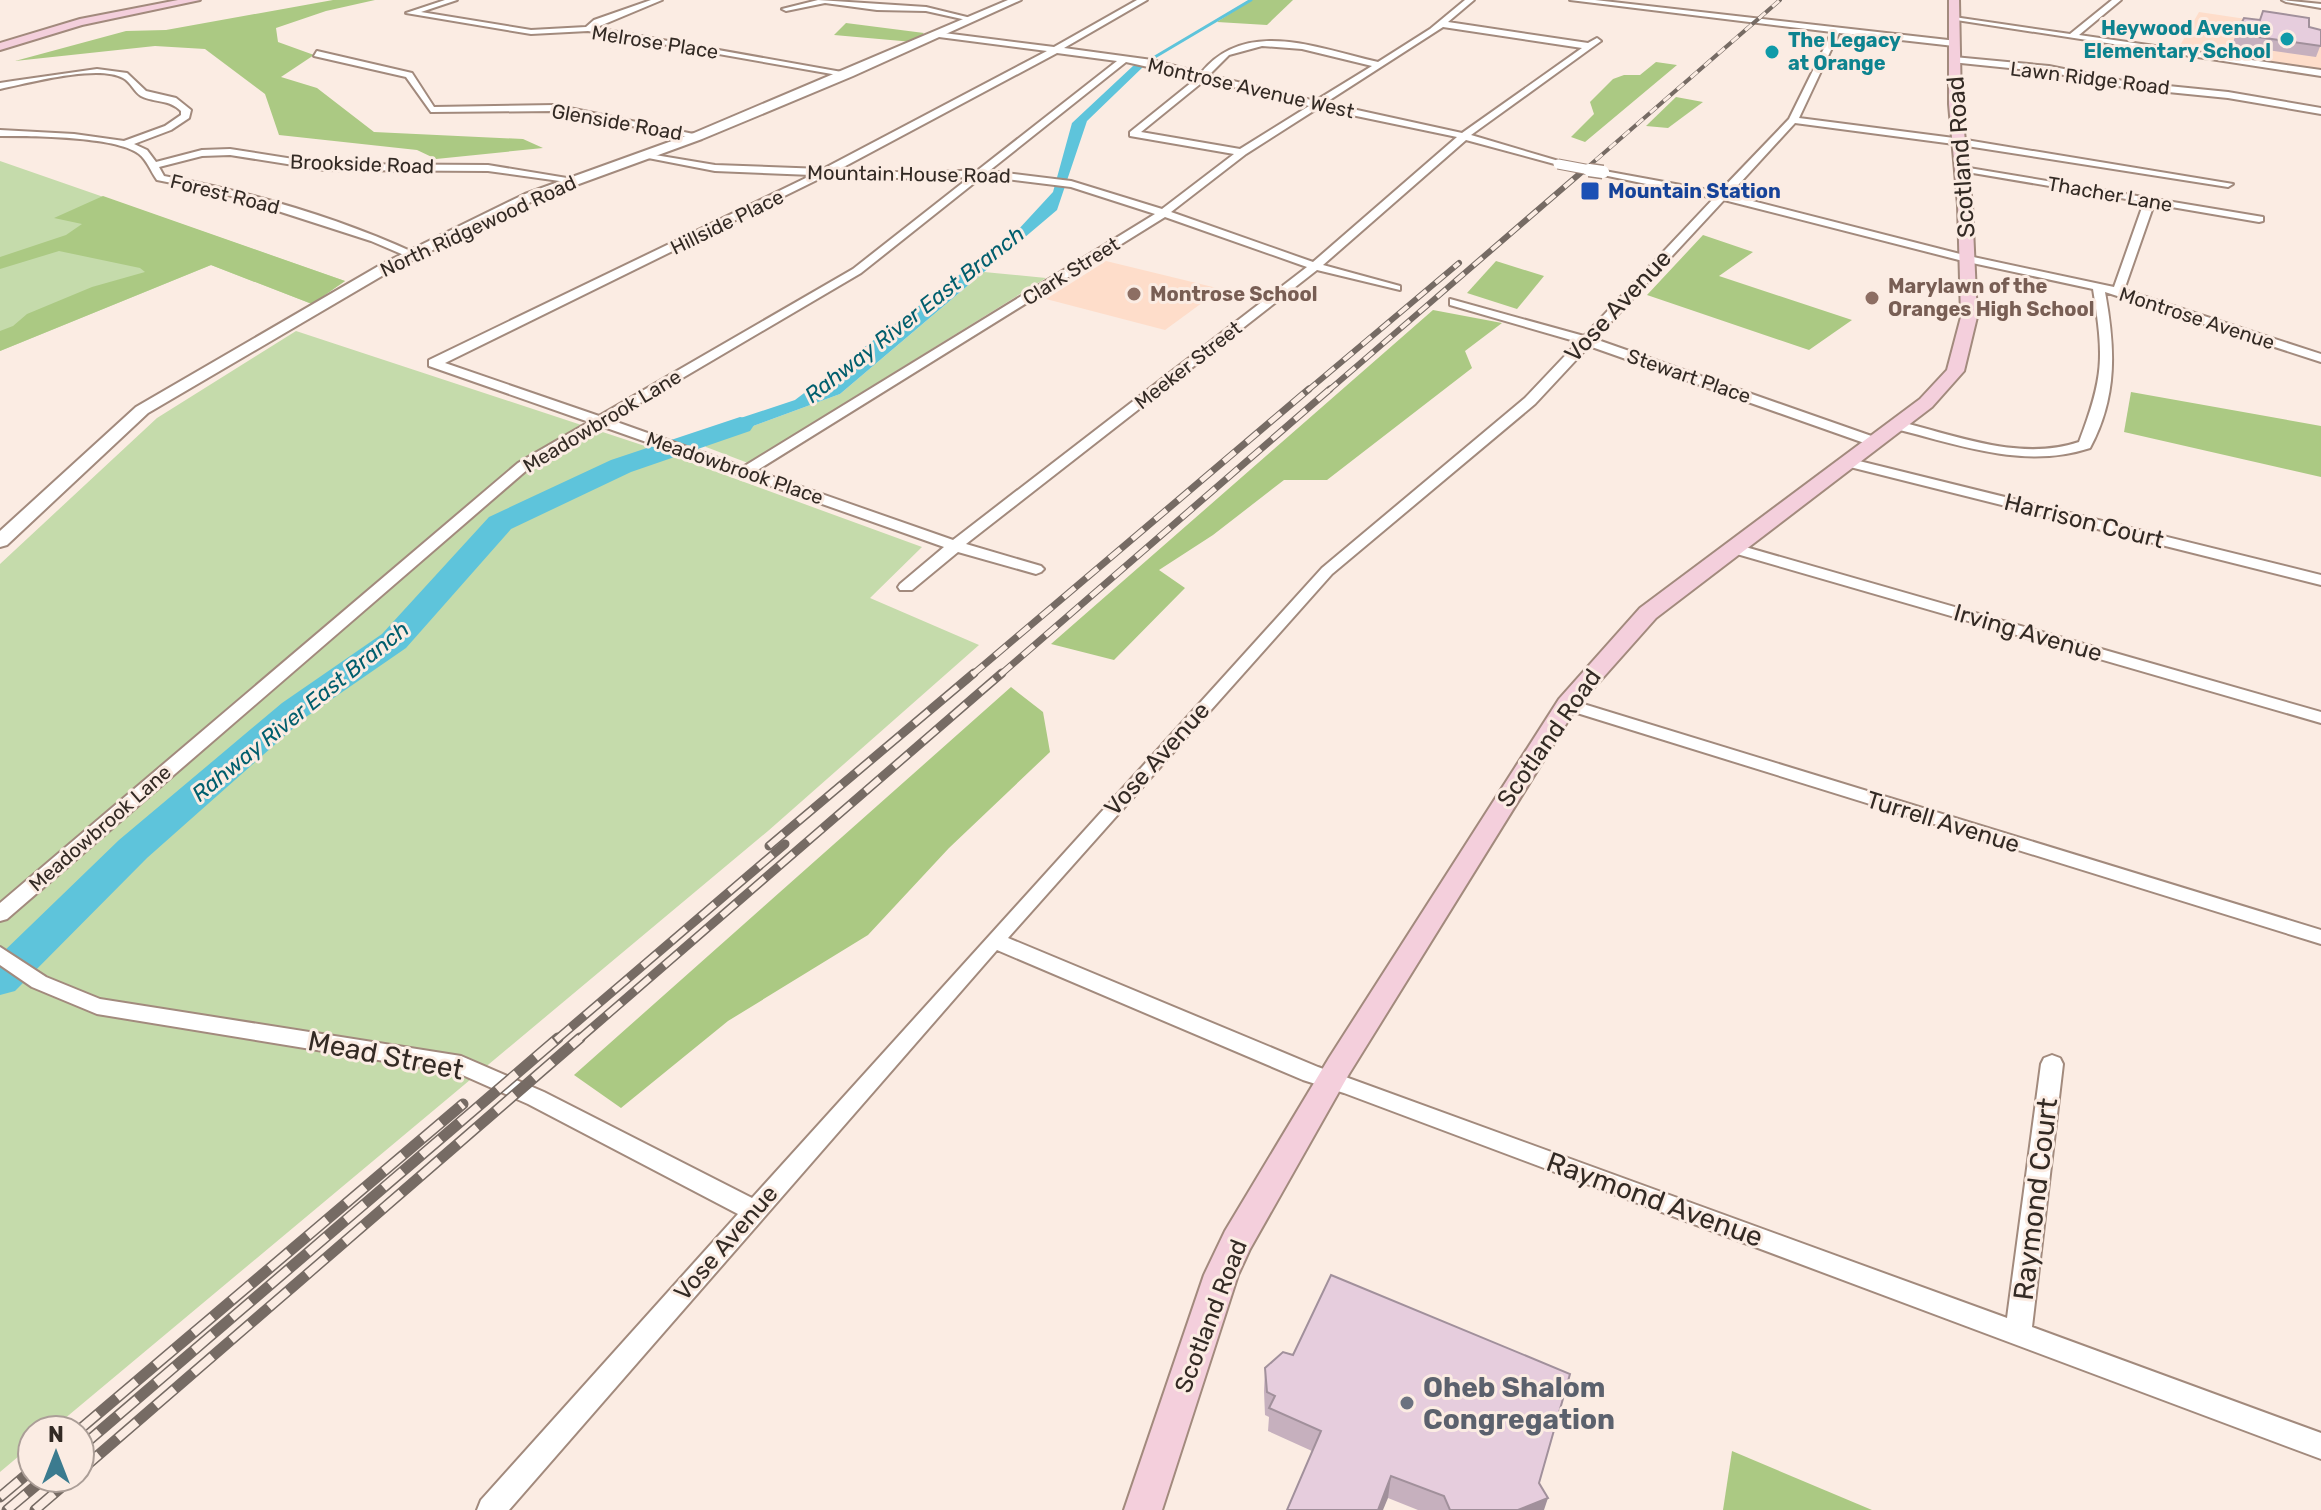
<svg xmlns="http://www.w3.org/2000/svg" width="2321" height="1510" viewBox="0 0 2321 1510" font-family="Rubik,sans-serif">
	<rect width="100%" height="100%" fill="#fbece3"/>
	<!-- built -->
	<g fill="#feddca">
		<polygon points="2199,12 2321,30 2321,70 2178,49"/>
		<polygon points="1106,261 1221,289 1165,330 1046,299"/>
	</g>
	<!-- green -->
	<g fill="#c5dbab">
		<polygon points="0,161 345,281 312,304 211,265 0,351"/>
		<polygon points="984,272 1046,278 748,463 706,447 704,444 840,394"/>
		<polygon points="296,331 648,447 922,547 870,598 979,645 768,831 51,1430 32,1430 32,1445 0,1472 0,564 157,418"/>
	</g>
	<!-- forest -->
	<g fill="#abc983">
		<polygon points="333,0 375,0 326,11 276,28 278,42 314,55 281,77 317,88 374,132 523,139 543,148 436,159 417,150 279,135 265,94 205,49 155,46 15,61 126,31 166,30"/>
		<polygon points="1251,0 1293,0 1267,25 1217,22"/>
		<polygon points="846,23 924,33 913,42 834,35"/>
		<polygon points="1656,62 1677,65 1585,142 1571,137 1594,114 1590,102 1613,79 1624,75 1640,75"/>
		<polygon points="1676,97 1703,102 1668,128 1646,126"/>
		<polygon points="103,196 345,281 312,304 211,265 0,351 0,331 13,326 27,314 92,287 145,272 140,268 59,251 0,269 0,257 66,235 82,224 54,218"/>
		<polygon points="1703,235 1753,252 1719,276 1852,320 1809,350 1647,295"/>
		<polygon points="1496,261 1544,276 1517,309 1467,293"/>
		<polygon points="1433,310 1502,323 1465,351 1472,368 1327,480 1284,480 1213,535 1159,570 1185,588 1114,660 1051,644"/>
		<polygon points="2131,392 2321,426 2321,477 2124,432"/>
		<polygon points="1011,687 1043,712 1050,752 949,848 868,935 728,1021 621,1108 574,1075"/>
		<polygon points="1732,1451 1872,1510 1723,1510"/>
	</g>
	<!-- water -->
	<polygon fill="#5ec4db" points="1133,66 1144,66 1087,121 1057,210 840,394 704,444 683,437 795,400 1017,231 1053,192 1072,123"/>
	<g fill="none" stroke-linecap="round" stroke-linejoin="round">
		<!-- stream -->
		<polyline stroke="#5ec4db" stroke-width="3" points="1138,67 1251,0"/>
		<!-- river -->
		<polygon fill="#5ec4db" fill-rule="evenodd" points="740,417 750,419 754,425 750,431 631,472 511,529 406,648 306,717 147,858 15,991 0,995 0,955 119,840 282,703 382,634 489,517 611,460"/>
		<defs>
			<g id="minor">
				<polygon points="445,0 457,0 421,12 531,30 586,27 594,20 651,0 662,0 595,28 853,74 849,77 588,31 531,34 406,13"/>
				<polygon points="818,0 926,7 975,19 971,21 926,11 877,10 825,3 786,11 782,9"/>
				<path d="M1137,0H1147L1064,48L1152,60L1201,73C1246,17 1319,49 1378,62L1430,29L1465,0H1474L1448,22L1588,43L1597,38L1601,41L1471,135L1562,162V166L1466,140L1323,265L1400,286V290L1317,270L966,544L1041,566L1044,569L1041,572L1036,574L958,552L912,590H900L898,587L900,584L944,547L601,426L528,469L7,919L0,921V903L518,463L589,422L429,366V360L812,175L715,171L643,157V153L715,165L823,169L1047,51L939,37L936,32L1054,47ZM1443,27L1582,48L1462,133L1325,103ZM1262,46L1302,49L1372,66L1315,101L1209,75L1229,55ZM1057,53L1117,61L978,170L923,173L838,170ZM1126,62L1197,78L1130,132V136L1234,154L1162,209L1071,181L989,171ZM1205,80L1309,106L1240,149L1141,132ZM1318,108L1457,137L1313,262L1171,212L1246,154ZM827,175L923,179L970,177L853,269L599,416L445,363ZM983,176L1071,187L1155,214L743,467L611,420L861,273ZM1165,217L1307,267L953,540L756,471Z"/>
				<path d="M1570,0H1595L1957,41L1954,46L1839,33L1799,118L1954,138L2233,184L2228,187L1954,144L1795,123L1729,195L1964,255L2114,287L2144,202L1961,171L1957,170V166L2263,217V221L2259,222L2154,204L2124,290L2321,354V362L2105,292C2115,347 2118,396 2090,448C2024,470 1957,444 1892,428L1890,425L1897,421C1955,435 2020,462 2079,442C2104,377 2104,357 2093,289L1963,261L1724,200L1595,339L1880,439V445H1870L1589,346L1535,404L1332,574L1008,938L1318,1067L2007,1318L2041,1064L2044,1058L2052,1055L2060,1058L2063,1064L2032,1327L2321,1433V1459L1344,1093L1303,1080L997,950L509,1510H477L481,1500L738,1214L528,1104L458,1073L97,1014L32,987L0,965V947L46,977L100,999L461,1056L544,1092L752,1198L1322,568L1525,398L1578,342L1450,305V299L1584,336L1714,198L1603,175L1598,172L1599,170L1719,192L1789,119L1832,32Z"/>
				<polygon points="2112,0 2121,0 2079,35 2321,70 2321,76 1950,19 1954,17 2070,34"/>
				<polygon points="2282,0 2321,4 2321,8 2286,2"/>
				<polygon points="317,51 412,73 434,107 555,105 703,136 698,139 555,111 431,112 406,77 314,56"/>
				<polygon points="1954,57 2049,66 2128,82 2228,92 2321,108 2321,114 2228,98 2128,88 2049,72 1951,62"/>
				<path d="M97,69L127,73L146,91L176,98L191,110L189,118L171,130L134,144L147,150L156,162L202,150L230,149L325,164L488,165L579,180L574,183L488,171L325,170L230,155L202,156L159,167L164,176C250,192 336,217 415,253V257L411,258L371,241L222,193L157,180C151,172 147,160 139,154C116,136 30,136 0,136V130L74,134L124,141L165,126L181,115V111C169,99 155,103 141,96C134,92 131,82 123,78C98,64 28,83 0,89V83L13,81Z"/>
				<polygon points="1847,458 2321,575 2321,585 1842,465 1840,462"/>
				<polygon points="1735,544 2321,712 2321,723 1730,552 1730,546"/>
				<polygon points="1567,699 2321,930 2321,944 1561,708 1558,704 1561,700"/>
			</g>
			<polygon id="tertiary" points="1008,0 1021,0 853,76 702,139 535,200 392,270 148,413 7,545 0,547 0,531 136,407 382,264 525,194 694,133"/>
			<g id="secondary">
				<polygon points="178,0 200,0 82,25 0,50 0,43 80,19"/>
				<polygon points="1949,0 1959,0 1961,104 1972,205 1977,317 1964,371 1932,407 1656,618 1576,708 1349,1074 1250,1249 1238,1275 1162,1510 1124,1510 1204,1275 1225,1231 1329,1058 1559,699 1640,608 1920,399 1947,370 1961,317 1958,205 1949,104"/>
			</g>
		</defs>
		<!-- minor casing -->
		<use href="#minor" stroke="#a28a7d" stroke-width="4"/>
		<!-- tertiary casing -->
		<use href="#tertiary" stroke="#a28a7d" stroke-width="4"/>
		<!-- secondary casing -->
		<use href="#secondary" stroke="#a28a7d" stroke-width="4"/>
		<!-- minor -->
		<use href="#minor" fill="#fff" fill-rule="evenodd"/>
		<!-- tertiary -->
		<use href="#tertiary" fill="#fff" fill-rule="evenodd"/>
		<!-- secondary -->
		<use href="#secondary" fill="#f4cfdc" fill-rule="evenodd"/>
		<defs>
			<polyline id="rail-far4" points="1582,172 1780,0"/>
			<g id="rail-far3">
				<polyline points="1307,391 1459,263"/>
				<polyline points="1328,391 1584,170"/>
			</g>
			<g id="rail-far2">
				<polyline points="972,675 1309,389"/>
				<polyline points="1000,675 1330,389"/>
			</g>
			<g id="rail-far1">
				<polyline points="769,846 974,673"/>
				<polyline points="556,1040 785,844"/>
				<polyline points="578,1040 1002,673"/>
			</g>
			<g id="rail">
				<polyline points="79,1430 463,1104"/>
				<polyline points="80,1448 558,1038"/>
				<polyline points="80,1471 580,1038"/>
				<polyline points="0,1497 32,1470"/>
				<polyline points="7,1510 45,1478"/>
				<polyline points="35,1510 72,1478"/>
			</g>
		</defs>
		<!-- rail-far4 casing -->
		<use href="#rail-far4" stroke="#766b64" stroke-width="4"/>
		<!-- rail-far3 casing -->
		<use href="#rail-far3" stroke="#766b64" stroke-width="6"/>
		<!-- rail-far2 casing -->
		<use href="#rail-far2" stroke="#766b64" stroke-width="7"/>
		<!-- rail-far1 casing -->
		<use href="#rail-far1" stroke="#766b64" stroke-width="9"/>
		<!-- rail casing -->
		<use href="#rail" stroke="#766b64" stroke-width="11"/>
		<!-- rail-far4 -->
		<use href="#rail-far4" stroke="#fbece3" stroke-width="3" stroke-dasharray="9" stroke-linecap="butt"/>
		<!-- rail-far3 -->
		<use href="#rail-far3" stroke="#fbece3" stroke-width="4" stroke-dasharray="12" stroke-linecap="butt"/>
		<!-- rail-far2 -->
		<use href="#rail-far2" stroke="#fbece3" stroke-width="5" stroke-dasharray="15" stroke-linecap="butt"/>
		<!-- rail-far1 -->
		<use href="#rail-far1" stroke="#fbece3" stroke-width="6" stroke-dasharray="19" stroke-linecap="butt"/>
		<!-- rail -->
		<use href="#rail" stroke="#fbece3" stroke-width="8" stroke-dasharray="25" stroke-linecap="butt"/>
		<defs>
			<polyline id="minor-bridge-far1" points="1558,164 1601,172"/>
			<polyline id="minor-bridge" points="1589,170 1603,172"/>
		</defs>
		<!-- minor-bridge-far1 casing -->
		<use href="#minor-bridge-far1" stroke="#a28a7d" stroke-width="11" stroke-linecap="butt"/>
		<!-- minor-bridge casing -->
		<use href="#minor-bridge" stroke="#a28a7d" stroke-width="15" stroke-linecap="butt"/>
		<!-- minor-bridge-far1 -->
		<use href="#minor-bridge-far1" stroke="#fff" stroke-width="9"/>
		<!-- minor-bridge -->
		<use href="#minor-bridge" stroke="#fff" stroke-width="12"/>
	</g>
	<!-- wall -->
	<g fill="#c6b0be">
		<polygon points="2309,27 2321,44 2316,57 2232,45 2236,34"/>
		<polygon points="1265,1368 1539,1483 1544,1510 1418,1510 1388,1498 1312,1451 1268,1431 1269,1417 1265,1415 1264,1391"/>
	</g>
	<!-- shaded-wall -->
	<g fill="#a1909b">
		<polygon points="1391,1476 1388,1498 1383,1510 1378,1510"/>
		<polygon points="1548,1498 1544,1510 1518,1510"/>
	</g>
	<!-- building -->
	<g fill="#e6cddd" stroke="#a1909b" stroke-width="2">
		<polygon points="2263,11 2309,18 2309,27 2321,30 2321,46 2236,34 2244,18 2260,20"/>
		<polygon points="1331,1275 1570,1374 1539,1483 1548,1498 1518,1510 1450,1510 1444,1496 1391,1476 1378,1510 1287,1510 1321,1431 1269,1408 1275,1396 1267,1392 1265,1368 1283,1352 1293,1355"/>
	</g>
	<!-- markers -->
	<g fill="#0f9aa8" stroke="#fbece3" stroke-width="3">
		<circle cx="2287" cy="39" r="8"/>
		<circle cx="1772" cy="52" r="8"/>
	</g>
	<rect fill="#1a4fb4" stroke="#fbece3" stroke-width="3" x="1580" y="181" width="20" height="20" rx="4"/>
	<g fill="#8d6e63" stroke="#fbece3" stroke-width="3">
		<circle cx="1134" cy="294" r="8"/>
		<circle cx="1872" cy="298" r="8"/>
	</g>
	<circle fill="#6b7280" stroke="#fbece3" stroke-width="3" cx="1407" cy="1403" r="8"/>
	<g text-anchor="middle" stroke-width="6" stroke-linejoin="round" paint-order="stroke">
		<!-- far-culture labels -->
		<g font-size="20" font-weight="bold" fill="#0d838f" stroke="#fbece3" text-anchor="end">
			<text x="2271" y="35">Heywood Avenue<tspan x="2271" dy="23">Elementary School</tspan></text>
			<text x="1788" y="47" text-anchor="start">The Legacy<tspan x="1788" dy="23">at Orange</tspan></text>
		</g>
		<!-- far-street labels -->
		<g font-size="20" fill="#332a24" stroke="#fbece3">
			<text transform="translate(655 42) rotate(9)" y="7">Melrose Place</text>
			<text transform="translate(2090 78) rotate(7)" y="7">Lawn Ridge Road</text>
			<text transform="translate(1251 88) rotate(13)" y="7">Montrose Avenue West</text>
			<text transform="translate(617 122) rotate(10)" y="7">Glenside Road</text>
			<text transform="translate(362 164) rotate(2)" y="7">Brookside Road</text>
			<text transform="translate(909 174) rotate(1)" y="7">Mountain House Road</text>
			<text transform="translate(225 194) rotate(14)" y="7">Forest Road</text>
			<text transform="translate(2110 194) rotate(10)" y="7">Thacher Lane</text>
			<text transform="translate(727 222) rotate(-26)" y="7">Hillside Place</text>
			<text transform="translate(478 226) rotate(-25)" y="7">North Ridgewood Road</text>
			<text transform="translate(1071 271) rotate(-32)" y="7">Clark Street</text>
			<text transform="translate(2197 318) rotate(18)" y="7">Montrose Avenue</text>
			<text transform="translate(1188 365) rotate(-38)" y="7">Meeker Street</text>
			<text transform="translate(1689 376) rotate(19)" y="7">Stewart Place</text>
			<text transform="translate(602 421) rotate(-31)" y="7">Meadowbrook Lane</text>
			<text transform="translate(735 468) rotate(19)" y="7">Meadowbrook Place</text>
			<text transform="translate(100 828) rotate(-41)" y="7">Meadowbrook Lane</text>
		</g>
		<!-- far-transit labels -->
		<g font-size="20" font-weight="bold" fill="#164399" stroke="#fbece3" text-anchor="start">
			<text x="1608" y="198">Mountain Station</text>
		</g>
		<!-- far-education labels -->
		<g font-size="20" font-weight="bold" fill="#785e54" stroke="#fbece3" text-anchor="start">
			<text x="1888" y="293">Marylawn of the<tspan x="1888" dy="23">Oranges High School</tspan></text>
			<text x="1150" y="301">Montrose School</text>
		</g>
		<!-- far-water labels -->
		<g font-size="22" font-style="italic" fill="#005e6d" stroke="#fbece3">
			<text transform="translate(914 314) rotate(-38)" y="8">Rahway River East Branch</text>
			<text transform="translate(300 711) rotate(-39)" y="8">Rahway River East Branch</text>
		</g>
		<!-- street labels -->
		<g font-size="24" fill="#332a24" stroke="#fbece3">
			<text transform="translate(1961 157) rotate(-94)" y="8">Scotland Road</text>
			<text transform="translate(1618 306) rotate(-47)" y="8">Vose Avenue</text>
			<text transform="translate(2084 521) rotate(14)" y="8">Harrison Court</text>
			<text transform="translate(2028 633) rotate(16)" y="8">Irving Avenue</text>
			<text transform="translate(1549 738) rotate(-55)" y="8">Scotland Road</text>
			<text transform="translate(1157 759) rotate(-48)" y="8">Vose Avenue</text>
			<text transform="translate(1943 822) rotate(17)" y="8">Turrell Avenue</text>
			<text transform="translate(726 1243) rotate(-49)" y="8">Vose Avenue</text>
			<text transform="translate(1211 1316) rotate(-69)" y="8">Scotland Road</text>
		</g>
		<!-- near-street labels -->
		<g font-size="28" fill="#332a24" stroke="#fbece3">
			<text transform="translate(386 1055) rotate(11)" y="10">Mead Street</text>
			<text transform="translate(1655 1199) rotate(20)" y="10">Raymond Avenue</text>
			<text transform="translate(2035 1199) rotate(-83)" y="10">Raymond Court</text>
		</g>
		<!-- near-worship labels -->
		<g font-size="28" font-weight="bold" fill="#5b616d" stroke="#fbece3" text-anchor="start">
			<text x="1423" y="1397">Oheb Shalom<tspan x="1423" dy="32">Congregation</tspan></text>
		</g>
	</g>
	<!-- north arrow -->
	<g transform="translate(56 1454)"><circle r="38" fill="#fbece3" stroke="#ab9e97" stroke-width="2"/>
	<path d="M0-6L14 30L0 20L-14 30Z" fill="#3b7b8f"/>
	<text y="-12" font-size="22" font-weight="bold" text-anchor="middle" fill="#332a24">N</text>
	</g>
</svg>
